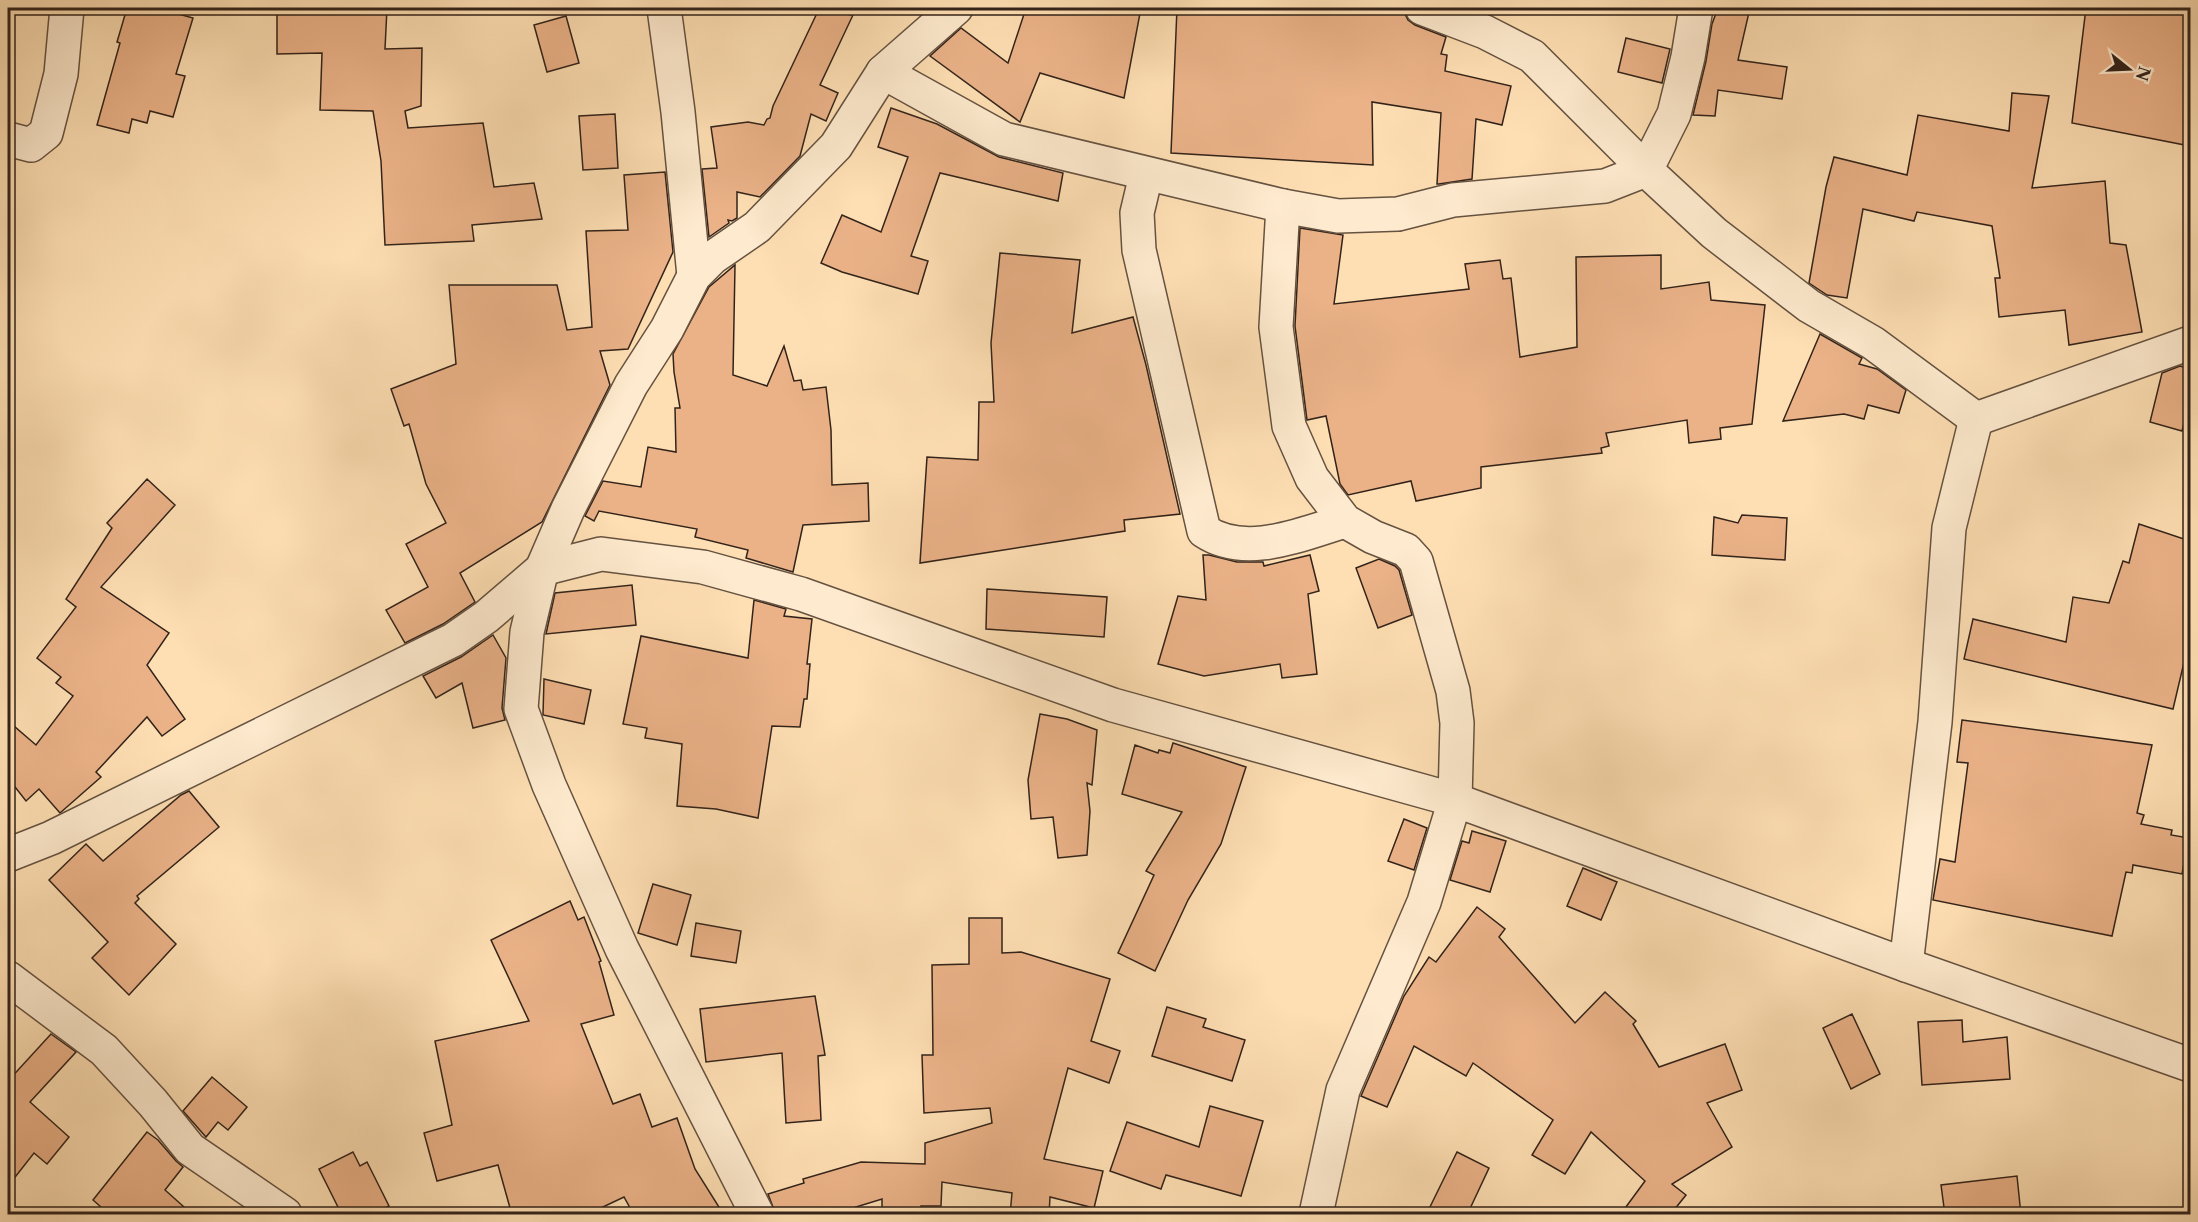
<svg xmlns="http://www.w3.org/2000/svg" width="2198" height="1222" viewBox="0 0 2198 1222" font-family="'Libre Caslon Text',serif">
	<rect width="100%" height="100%" fill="#fedfb3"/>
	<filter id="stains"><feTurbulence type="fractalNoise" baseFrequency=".00333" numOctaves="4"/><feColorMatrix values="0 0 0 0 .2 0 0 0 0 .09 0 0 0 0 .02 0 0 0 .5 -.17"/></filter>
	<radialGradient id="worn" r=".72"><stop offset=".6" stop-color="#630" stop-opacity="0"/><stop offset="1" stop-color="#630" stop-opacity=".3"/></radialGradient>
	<!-- building -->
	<g fill="#ebb288" stroke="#32231a" stroke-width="1.5">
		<polygon points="127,8 157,8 193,18 176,74 185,76 173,117 150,111 147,123 132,119 129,133 97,125 120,43 117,42"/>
		<polygon points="277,8 387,8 385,49 422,48 421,106 405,111 408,128 483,123 494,187 534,183 542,219 472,225 474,241 385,245 381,161 373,111 320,110 322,53 277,54"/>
		<polygon points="1026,8 1141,8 1124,98 1040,73 1020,122 930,56 961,28 1008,63"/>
		<polygon points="1177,8 1380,8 1405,14 1408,20 1415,25 1446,37 1441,54 1447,55 1445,71 1511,86 1502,125 1476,119 1472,179 1439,184 1437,184 1441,113 1372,102 1373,165 1171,153"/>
		<polygon points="1718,8 1750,8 1738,60 1787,67 1782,99 1718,90 1715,116 1693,115 1706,61 1712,24"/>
		<polygon points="2086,8 2190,8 2190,146 2072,123"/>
		<polygon points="818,11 853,15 820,85 838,93 826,121 811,114 800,156 760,197 737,192 737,218 732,221 728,220 729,223 709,237 702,169 717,168 711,127 748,122 764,125 767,119 770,118 773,106"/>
		<polygon points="566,16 579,63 547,72 534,25"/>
		<polygon points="1626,38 1670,49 1662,83 1618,72"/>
		<polygon points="2012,93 2049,96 2032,188 2105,181 2110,243 2126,245 2142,332 2069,345 2065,310 1999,317 1995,278 2000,278 1992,226 1917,212 1914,221 1863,209 1847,298 1827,295 1809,283 1826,187 1834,157 1907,175 1918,115 2009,131"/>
		<polygon points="891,108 937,124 999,157 1063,173 1058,201 940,173 911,256 928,261 918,294 842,272 821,263 842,215 881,232 908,157 878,147"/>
		<polygon points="615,114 618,168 583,170 579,116"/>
		<polygon points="665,172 673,252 628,349 600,351 610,385 542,522 460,573 475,602 443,624 405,643 386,610 428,587 406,544 446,523 426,484 409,424 404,426 391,389 456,364 449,285 557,285 567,330 592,327 586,231 628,230 624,175"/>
		<polygon points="1300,228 1343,235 1334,304 1469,289 1465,264 1500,260 1503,279 1511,278 1520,357 1577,347 1576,257 1661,255 1661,289 1709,282 1711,300 1765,305 1752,424 1720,428 1721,439 1689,443 1687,420 1606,433 1609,446 1601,448 1602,453 1481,467 1481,488 1416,501 1411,481 1348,495 1340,484 1326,416 1307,420 1295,326"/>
		<polygon points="1000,253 1080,260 1072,333 1133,317 1146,365 1180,514 1124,520 1125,531 920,563 927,457 978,460 979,402 994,402 991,343"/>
		<polygon points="735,265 733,375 767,386 784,346 794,381 801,380 803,390 826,387 831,430 832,485 868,483 869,521 803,525 793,572 746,558 748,550 695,537 697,529 599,511 594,521 585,516 603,481 641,487 648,447 676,452 675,408 680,408 674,372 673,354 709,287"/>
		<polygon points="1820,334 1862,358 1859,364 1877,369 1906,390 1899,413 1868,405 1864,419 1844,414 1783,421"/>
		<polygon points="2180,366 2190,369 2190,420 2185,419 2182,431 2150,422 2162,373"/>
		<polygon points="147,479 175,505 101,587 169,633 147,665 185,719 162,736 147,717 96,772 101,777 60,813 39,789 26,801 8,778 8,721 36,745 73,696 56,683 61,677 37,658 76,607 66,599 112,528 107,523"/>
		<polygon points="1742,515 1787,518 1785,560 1712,555 1714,517 1738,523"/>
		<polygon points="2139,524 2190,541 2190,637 2173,709 1964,659 1973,619 2066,642 2073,597 2109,603 2123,561 2129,563"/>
		<polygon points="1203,555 1209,555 1237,562 1263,562 1264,566 1310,555 1319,591 1308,594 1317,674 1282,678 1280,664 1204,676 1158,664 1178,596 1206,600"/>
		<polygon points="1379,559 1395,566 1399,570 1412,615 1378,628 1356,568"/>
		<polygon points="632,585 636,625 546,634 555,593"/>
		<polygon points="987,589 1107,597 1104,637 986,629"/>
		<polygon points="754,600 786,609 784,616 812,619 807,664 810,664 807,699 804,699 800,727 772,726 758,818 716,809 677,806 682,744 645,738 647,728 623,724 641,636 748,658"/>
		<polygon points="493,635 506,658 502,708 505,720 473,728 462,683 436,698 423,676 461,657"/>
		<polygon points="544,679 591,690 584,724 543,715"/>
		<polygon points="1040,714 1067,719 1097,730 1092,785 1087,783 1090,811 1087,855 1058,858 1053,817 1031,819 1028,780"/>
		<polygon points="1962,720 2152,745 2137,813 2144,815 2141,824 2172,830 2171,835 2189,838 2182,874 2133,865 2132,873 2126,872 2112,936 1933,900 1940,859 1955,862 1968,763 1957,762"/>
		<polygon points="1173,743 1246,767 1221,844 1188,900 1155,971 1118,953 1154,875 1146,871 1182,812 1122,794 1135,745 1158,753 1159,750 1170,753"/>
		<polygon points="189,791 219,827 137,896 139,899 135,903 176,944 129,995 92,958 108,942 49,880 86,844 103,861 181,795"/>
		<polygon points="1404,819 1427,828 1414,870 1388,861"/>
		<polygon points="1472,831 1506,841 1490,892 1450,880 1462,841 1469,843"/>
		<polygon points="1583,868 1617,882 1601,920 1567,906"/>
		<polygon points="653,884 691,895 677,945 638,933"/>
		<polygon points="570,901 578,920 584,917 601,961 599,962 614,1015 581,1024 613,1104 640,1094 652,1127 677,1118 695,1169 724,1215 634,1215 624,1197 586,1215 512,1215 498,1165 437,1181 424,1133 452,1125 435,1041 529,1021 491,940"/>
		<polygon points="1477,907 1505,929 1499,937 1575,1023 1605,992 1636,1021 1633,1024 1659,1067 1725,1044 1742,1090 1707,1103 1732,1147 1672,1184 1686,1195 1670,1215 1620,1215 1645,1181 1591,1132 1565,1174 1532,1155 1553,1120 1473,1063 1466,1076 1414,1046 1387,1107 1361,1096 1404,996 1429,957 1436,962"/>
		<polygon points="969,918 1002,918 1002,953 1021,952 1110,979 1091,1041 1120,1051 1109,1083 1068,1068 1044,1159 1103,1171 1094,1208 1050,1197 1049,1215 1010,1215 1012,1193 942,1182 941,1206 921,1206 921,1215 882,1215 882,1199 830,1215 776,1215 768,1194 804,1183 803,1179 861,1162 925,1164 925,1143 992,1123 990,1108 924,1113 922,1055 933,1055 932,965 969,964"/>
		<polygon points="696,923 741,931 736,963 691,956"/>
		<polygon points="815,996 825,1055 818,1056 821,1120 786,1123 782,1053 706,1062 700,1009"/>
		<polygon points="1167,1007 1206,1019 1203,1027 1245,1040 1232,1081 1152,1056"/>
		<polygon points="1852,1014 1880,1074 1851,1089 1823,1028"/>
		<polygon points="1962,1020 1963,1042 2007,1037 2010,1079 1922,1085 1918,1022"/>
		<polygon points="51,1034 76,1052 30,1102 69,1137 47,1164 34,1153 8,1186 8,1081"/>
		<polygon points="212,1077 247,1107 228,1130 218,1122 206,1137 183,1111"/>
		<polygon points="1210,1106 1263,1121 1241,1196 1166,1175 1161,1189 1110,1171 1127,1122 1199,1147"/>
		<polygon points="147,1132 158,1140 176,1161 183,1167 165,1190 193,1215 110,1215 93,1200"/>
		<polygon points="353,1152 360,1166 367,1162 389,1206 373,1215 342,1215 319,1169"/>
		<polygon points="1457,1152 1489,1168 1467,1215 1426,1215"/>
		<polygon points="2017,1176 2021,1215 1945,1215 1941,1185"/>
	</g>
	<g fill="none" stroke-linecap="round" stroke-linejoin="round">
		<defs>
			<g id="minor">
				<polyline points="664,8 678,112 694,276"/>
				<polyline points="1422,8 1485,32 1532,56 1646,170 1714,233 1809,306 1873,343 1976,419"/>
				<polyline points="883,72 1004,139 1283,206 1338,216 1398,214 1453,200 1605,186 1646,170 1674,114 1688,57 1696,8"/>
				<polyline points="8,139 31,145 46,133 61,74 67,8"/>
				<path d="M1146,175L1137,213L1139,250L1204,531C1246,559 1301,534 1345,521"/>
				<polyline points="1283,206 1276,327 1289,426 1312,478 1345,521 1373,537 1406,550 1416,561 1453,691 1457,723 1455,800 1424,902 1343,1090 1316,1214"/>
				<polyline points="1976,419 2190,343"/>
				<polyline points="8,855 51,838 453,640 486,617 542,569 601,554 703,567 801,594 1113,705 1455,800 1906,965 2190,1065"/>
				<polyline points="1906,965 1935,722 1949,528 1976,419"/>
				<polyline points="8,978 104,1050 153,1103 190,1149 285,1214"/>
				<polyline points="757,1214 622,949 549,785 521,709 527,632 542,569 568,509 631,385 667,329 694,276 712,258 757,227 836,146 883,72 956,8"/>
			</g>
		</defs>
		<!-- minor casing -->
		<use href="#minor" stroke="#655240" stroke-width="36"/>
		<!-- minor -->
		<use href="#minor" stroke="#feeace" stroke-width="33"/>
	</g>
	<!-- margin -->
	<rect width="2198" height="1222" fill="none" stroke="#fedfb3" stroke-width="30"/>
	<rect x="9" y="9" width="2180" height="1204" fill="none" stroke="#32231a" stroke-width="3"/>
	<rect x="15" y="15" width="2168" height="1192" fill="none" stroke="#32231a" stroke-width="1.5"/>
	<!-- north arrow -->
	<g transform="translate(2129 69) rotate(108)" stroke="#feeace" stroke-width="4.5" paint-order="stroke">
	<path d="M0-4.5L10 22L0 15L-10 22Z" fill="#32231a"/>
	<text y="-9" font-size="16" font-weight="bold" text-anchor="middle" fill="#32231a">N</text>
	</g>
	<rect width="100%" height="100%" filter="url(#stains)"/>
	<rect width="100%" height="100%" fill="url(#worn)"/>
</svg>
